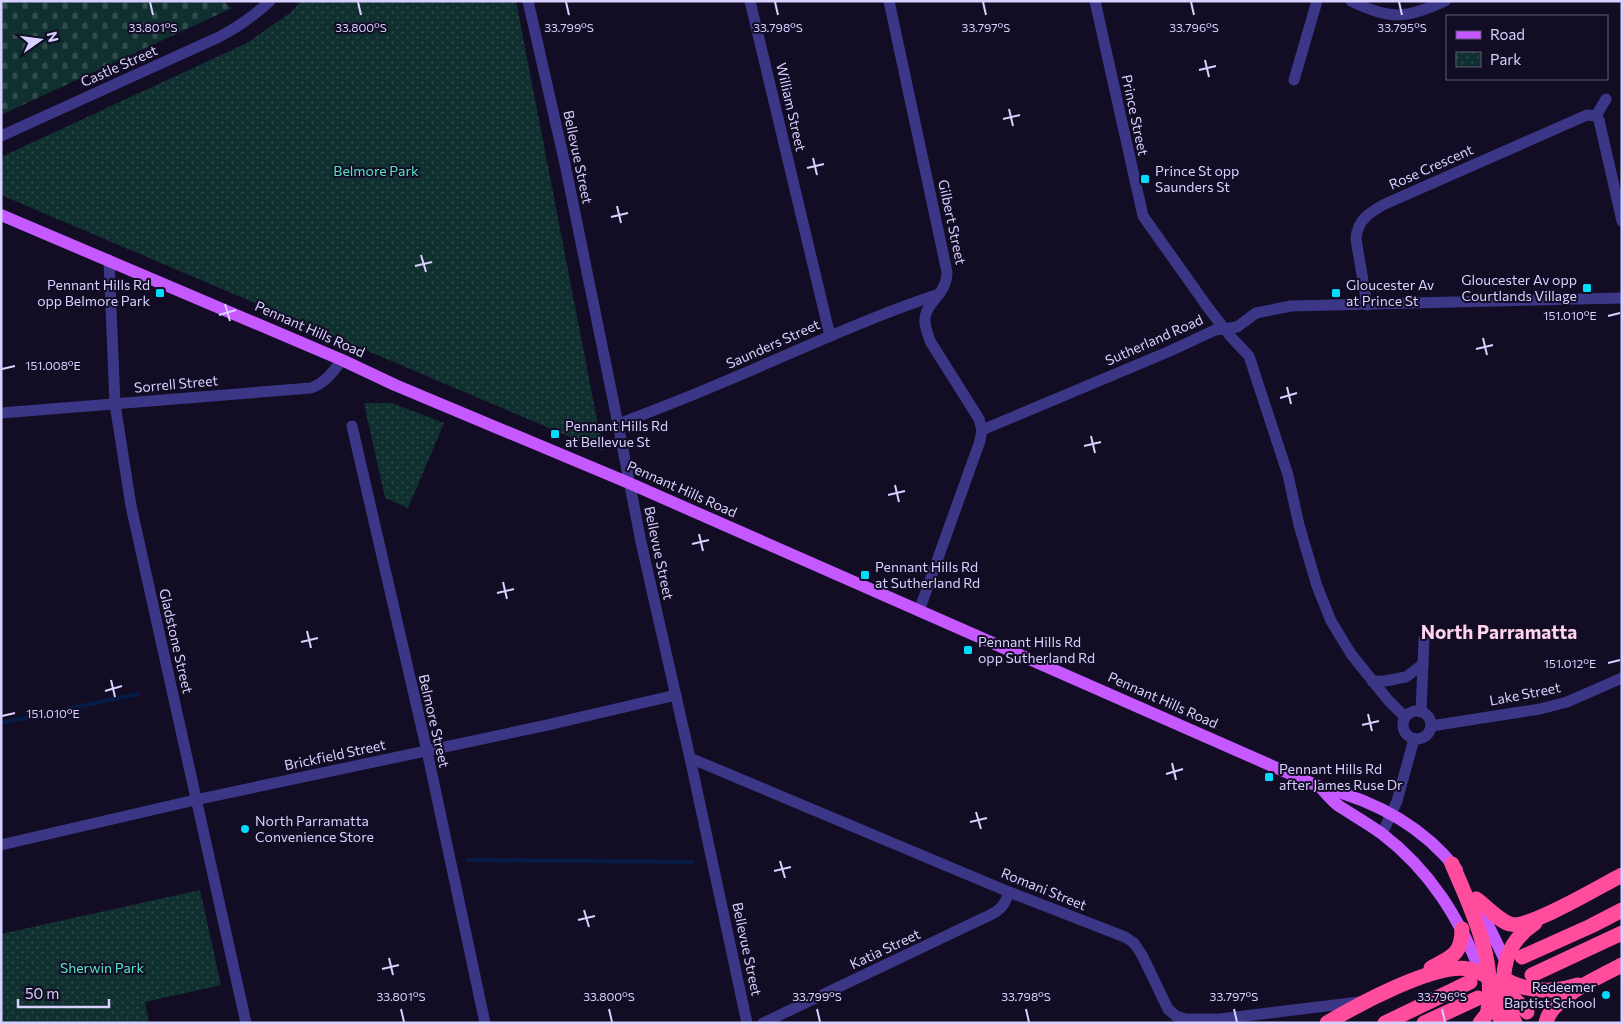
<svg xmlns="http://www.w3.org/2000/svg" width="1623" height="1024" viewBox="0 0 1623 1024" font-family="Commissioner,sans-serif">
	<defs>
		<pattern id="cemetery-stones" width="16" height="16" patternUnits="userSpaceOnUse" patternTransform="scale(1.25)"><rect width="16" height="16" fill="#102f2f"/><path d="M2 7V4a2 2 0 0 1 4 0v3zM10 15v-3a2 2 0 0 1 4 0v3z" fill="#324c4e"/></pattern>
		<pattern id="park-dots" width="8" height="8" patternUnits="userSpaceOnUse" patternTransform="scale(1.25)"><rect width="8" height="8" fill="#102f2f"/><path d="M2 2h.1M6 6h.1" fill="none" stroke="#324c4e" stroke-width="1.8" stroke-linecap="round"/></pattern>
	</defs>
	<rect width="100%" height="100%" fill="#120d25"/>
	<!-- cemetery -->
	<polygon fill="url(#cemetery-stones)" points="1,1 222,1 232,8 1,115"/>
	<!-- park -->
	<g fill="url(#park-dots)">
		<polygon points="301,1 516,1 603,451 1,195 1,157 247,43 290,13"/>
		<polygon points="364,403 392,403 444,423 408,508 385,498"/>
		<polygon points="200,890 221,985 145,1002 149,1023 1,1023 1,934"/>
	</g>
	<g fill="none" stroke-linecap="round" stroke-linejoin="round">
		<!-- stream -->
		<g stroke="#071c44" stroke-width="4">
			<polyline points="1,723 138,694"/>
			<polyline points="467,860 693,862"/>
		</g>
		<!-- street -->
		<g stroke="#3b3686" stroke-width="11">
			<polyline points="528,1 565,164 618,424 641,542 690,758 747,1023"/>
			<polyline points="750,1 830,336"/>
			<path d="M889,1L947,272C947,295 927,300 925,318C924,326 928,334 930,341L979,419L982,430L980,441L919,611"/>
			<polyline points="1095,1 1143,216 1209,309 1231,337 1249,356 1288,475 1299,525 1317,586 1331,621 1351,654 1388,700 1405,717"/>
			<path d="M1351,1C1390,20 1406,19 1445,1"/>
			<polyline points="1294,80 1317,1"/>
			<polyline points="1596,116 1606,99"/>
			<path d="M1,136L219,37C238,27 254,16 270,1"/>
			<polyline points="109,260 115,404 131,506 246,1023"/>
			<path d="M1367,305L1356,239C1357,220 1370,212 1385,204L1587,115L1596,116L1599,120L1622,221"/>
			<path d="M1,413L311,388C326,382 332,373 342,360"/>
			<path d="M618,424C652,411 687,398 721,383C793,353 864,319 939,294"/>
			<polyline points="352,426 427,751 485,1023"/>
			<polyline points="982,430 1170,351 1215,330 1237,327 1256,313 1291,306 1622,298"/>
			<polyline points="1372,681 1385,681 1406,677 1423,664"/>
			<circle cx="1417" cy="725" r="14"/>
			<polyline points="1421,712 1424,639"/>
			<polyline points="1431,726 1540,709 1567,702 1622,678"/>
			<polyline points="690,758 1009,892 1125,937 1134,943 1142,955 1168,1009 1176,1016 1186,1019 1220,1019 1359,1002"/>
			<polyline points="1382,834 1397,801 1414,739"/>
			<polyline points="1,845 195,800 543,726 676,695"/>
			<path d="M763,1023L990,915C1002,909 1005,904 1009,892"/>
		</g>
		<!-- primary -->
		<g stroke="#c558ff" stroke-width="12">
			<path d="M1,215L342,360L395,385L629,483L1320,787C1373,800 1423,826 1457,870"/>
			<path d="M1320,787C1326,793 1332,801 1339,806C1353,815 1367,823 1381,833C1431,871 1459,918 1482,975"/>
			<polyline points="1477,902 1505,960"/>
		</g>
		<!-- highway -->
		<g stroke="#ff4c9d" stroke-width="15">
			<path d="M1452,864C1472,910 1496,959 1488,1010L1487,1014L1480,1023"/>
			<path d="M1476,899C1486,906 1499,921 1510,924C1528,930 1602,885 1622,875"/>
			<polyline points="1522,957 1591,926 1622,910"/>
			<path d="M1431,968C1451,957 1462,955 1462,929"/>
			<polyline points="1532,975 1622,933"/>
			<path d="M1504,979C1527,992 1553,993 1578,985"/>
			<polyline points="1491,995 1502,1023"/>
			<path d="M1327,1023C1357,1005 1436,962 1469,969C1490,973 1513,997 1527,1012"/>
			<polyline points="1385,1023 1470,982"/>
			<polyline points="1424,1023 1478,998"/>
			<path d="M1515,1023C1497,985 1499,947 1535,923"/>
			<path d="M1546,1023C1550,998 1601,976 1622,965"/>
		</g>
	</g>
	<!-- ticks -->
	<path fill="none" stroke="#d8d1ff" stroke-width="2" d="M150,2L153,15M358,2L361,15M566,2L569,15M775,2L778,15M983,2L986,15M1191,2L1194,15M1399,2L1402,15M1205,60L1209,77M1199,70L1216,66M1009,109L1013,126M1003,119L1020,115M813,158L817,175M807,168L824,164M617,206L621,223M611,217L628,213M421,255L426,272M415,266L432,262M225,304L230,321M219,315L236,310M1608,316L1620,313M1483,338L1487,355M1476,349L1493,345M2,369L15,366M1287,387L1291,404M1280,398L1297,393M1091,436L1095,453M1084,446L1101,442M895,485L899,502M888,495L905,491M699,534L703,551M692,544L709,540M503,582L507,599M497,593L514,589M307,631L311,648M301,642L318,638M1608,663L1620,660M111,680L115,697M105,691L122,686M1368,714L1372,731M2,716L15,713M1362,725L1379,721M1172,763L1176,780M1166,774L1183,769M976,812L981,829M970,822L987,818M780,861L785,878M774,871L791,867M584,910L589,927M578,920L595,916M389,958L393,975M382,969L399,965M401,1009L404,1022M609,1009L612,1022M817,1009L820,1022M1026,1009L1029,1022M1234,1009L1237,1022M1442,1009L1445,1022"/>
	<!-- markers -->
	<g fill="#00ddfc" stroke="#120d25" stroke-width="2">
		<rect x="1140" y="174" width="10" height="10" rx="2.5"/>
		<rect x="1582" y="283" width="10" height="10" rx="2.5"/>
		<rect x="155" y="288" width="10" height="10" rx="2.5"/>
		<rect x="1331" y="288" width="10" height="10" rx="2.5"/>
		<rect x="550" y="429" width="10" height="10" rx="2.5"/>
		<rect x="860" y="570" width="10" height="10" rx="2.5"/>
		<rect x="963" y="645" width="10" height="10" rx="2.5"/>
		<rect x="1264" y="772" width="10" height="10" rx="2.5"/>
		<circle cx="245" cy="829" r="5"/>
		<circle cx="1606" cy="995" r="5"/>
	</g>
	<g text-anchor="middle" stroke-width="4" stroke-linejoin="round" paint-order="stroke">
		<!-- street labels -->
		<g font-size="14" fill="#d8d1ff" stroke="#120d25">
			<text transform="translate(119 66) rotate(-24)" y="5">Castle Street</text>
			<text transform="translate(791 107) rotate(77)" y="5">William Street</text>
			<text transform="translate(1135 115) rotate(78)" y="5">Prince Street</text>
			<text transform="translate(578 157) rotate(78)" y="5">Bellevue Street</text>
			<text transform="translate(1431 167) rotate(-24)" y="5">Rose Crescent</text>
			<text transform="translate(952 222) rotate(78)" y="5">Gilbert Street</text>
			<text transform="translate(310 329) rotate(24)" y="5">Pennant Hills Road</text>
			<text transform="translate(1154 340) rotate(-24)" y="5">Sutherland Road</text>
			<text transform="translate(773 344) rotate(-24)" y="5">Saunders Street</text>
			<text transform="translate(176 384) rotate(-5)" y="5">Sorrell Street</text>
			<text transform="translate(682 489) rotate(24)" y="5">Pennant Hills Road</text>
			<text transform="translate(659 553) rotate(78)" y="5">Bellevue Street</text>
			<text transform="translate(176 641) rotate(77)" y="5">Gladstone Street</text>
			<text transform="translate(1525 694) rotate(-11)" y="5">Lake Street</text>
			<text transform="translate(1163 700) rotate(24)" y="5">Pennant Hills Road</text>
			<text transform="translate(434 721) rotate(77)" y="5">Belmore Street</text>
			<text transform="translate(335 755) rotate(-12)" y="5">Brickfield Street</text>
			<text transform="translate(1044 889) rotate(22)" y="5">Romani Street</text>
			<text transform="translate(747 949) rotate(78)" y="5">Bellevue Street</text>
			<text transform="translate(885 949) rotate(-25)" y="5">Katia Street</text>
		</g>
		<!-- park labels -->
		<g font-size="14" fill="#57e5c5" stroke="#120d25">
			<text x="376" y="176">Belmore Park</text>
			<text x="102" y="973">Sherwin Park</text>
		</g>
		<!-- poi labels -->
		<g font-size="14" fill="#d8d1ff" stroke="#120d25" text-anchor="start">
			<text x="1155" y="176">Prince St opp<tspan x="1155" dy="16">Saunders St</tspan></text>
			<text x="1577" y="285" text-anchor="end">Gloucester Av opp<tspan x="1577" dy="16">Courtlands Village</tspan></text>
			<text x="150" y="290" text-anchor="end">Pennant Hills Rd<tspan x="150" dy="16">opp Belmore Park</tspan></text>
			<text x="1346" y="290">Gloucester Av<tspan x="1346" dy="16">at Prince St</tspan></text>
			<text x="565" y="431">Pennant Hills Rd<tspan x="565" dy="16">at Bellevue St</tspan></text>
			<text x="875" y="572">Pennant Hills Rd<tspan x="875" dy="16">at Sutherland Rd</tspan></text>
			<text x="978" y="647">Pennant Hills Rd<tspan x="978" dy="16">opp Sutherland Rd</tspan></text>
			<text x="1279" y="774">Pennant Hills Rd<tspan x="1279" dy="16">after James Ruse Dr</tspan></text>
			<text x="255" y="826">North Parramatta<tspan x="255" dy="16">Convenience Store</tspan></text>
			<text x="1596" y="992" text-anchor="end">Redeemer<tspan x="1596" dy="16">Baptist School</tspan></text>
		</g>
		<!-- district labels -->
		<g font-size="19" font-weight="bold" fill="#ffd3ee" stroke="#120d25">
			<text x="1499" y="639">North Parramatta</text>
		</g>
	</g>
	<g font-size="12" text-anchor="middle" fill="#d8d1ff" stroke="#120d25" stroke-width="4" stroke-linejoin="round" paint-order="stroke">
		<text x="153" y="32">33.801°S</text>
		<text x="361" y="32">33.800°S</text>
		<text x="569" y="32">33.799°S</text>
		<text x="778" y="32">33.798°S</text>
		<text x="986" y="32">33.797°S</text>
		<text x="1194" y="32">33.796°S</text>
		<text x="1402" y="32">33.795°S</text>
		<text x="1570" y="320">151.010°E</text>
		<text x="53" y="370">151.008°E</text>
		<text x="1570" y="668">151.012°E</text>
		<text x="53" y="718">151.010°E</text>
		<text x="401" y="1001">33.801°S</text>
		<text x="609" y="1001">33.800°S</text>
		<text x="817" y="1001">33.799°S</text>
		<text x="1026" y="1001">33.798°S</text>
		<text x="1234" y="1001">33.797°S</text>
		<text x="1442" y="1001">33.796°S</text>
	</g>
	<!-- border -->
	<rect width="1623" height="1024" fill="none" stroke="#d8d1ff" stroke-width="5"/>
	<!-- legend -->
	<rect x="1446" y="15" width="162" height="65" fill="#120d25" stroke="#615b7c"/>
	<rect x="1456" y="31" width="25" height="8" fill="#c558ff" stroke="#615b7c"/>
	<text x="1490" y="40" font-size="15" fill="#d8d1ff">Road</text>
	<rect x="1456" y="52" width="25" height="15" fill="url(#park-dots)" stroke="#615b7c"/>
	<text x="1490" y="65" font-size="15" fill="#d8d1ff">Park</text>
	<!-- north arrow -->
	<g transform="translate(40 40) rotate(76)" stroke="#120d25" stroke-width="4" paint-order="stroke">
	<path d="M0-4L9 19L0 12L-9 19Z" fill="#d8d1ff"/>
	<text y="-8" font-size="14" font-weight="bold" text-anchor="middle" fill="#d8d1ff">N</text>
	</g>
	<!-- scale -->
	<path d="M18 999v8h91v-8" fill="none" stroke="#d8d1ff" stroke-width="2.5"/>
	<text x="25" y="999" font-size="15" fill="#d8d1ff" stroke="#120d25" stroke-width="4" paint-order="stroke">50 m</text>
</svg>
